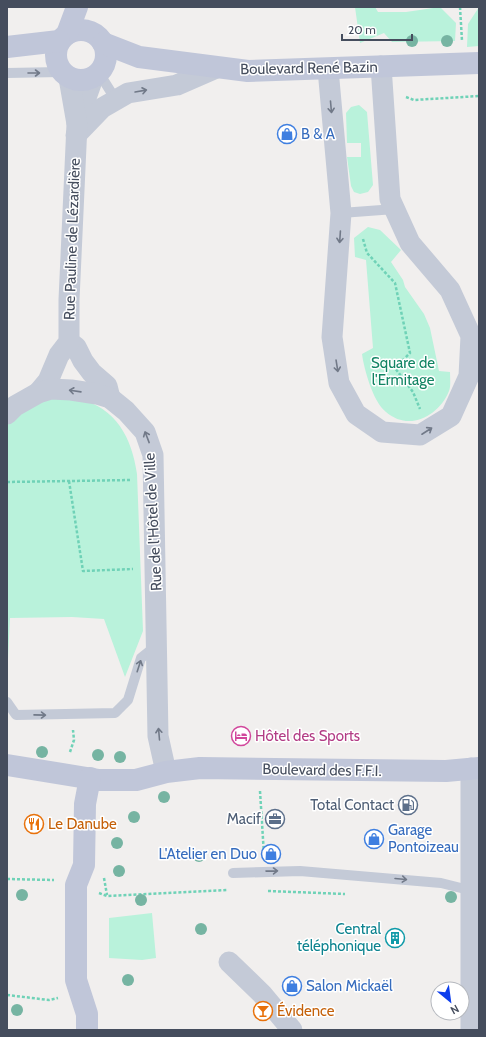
<svg xmlns="http://www.w3.org/2000/svg" width="486" height="1037" viewBox="0 0 486 1037" font-family="Cabin,sans-serif">
	<rect width="100%" height="100%" fill="#f1efee"/>
	<!-- green -->
	<g fill="#b9f2db">
		<polygon points="355,7 375,7 378,12 406,12 440,7 456,23 455,41 392,42 384,33 360,43"/>
		<polygon points="479,7 479,46 467,47 468,24"/>
		<polygon points="359,105 367,112 373,185 368,192 360,194 354,192 351,186 347,157 361,157 361,143 347,143 346,113 351,107"/>
		<path d="M368,227L380,230L401,250L391,262L403,280L405,287L424,314L430,328L439,371L450,372C450,378 451,386 449,391C439,416 409,432 386,412C373,402 364,369 362,354L373,348L366,260L355,257L354,238Z"/>
		<path d="M43,398C54,398 67,397 78,399C116,407 132,438 137,474L143,631L125,677L104,619L72,617L10,618L7,679V424Z"/>
		<polygon points="152,913 156,958 142,960 109,958 109,918"/>
	</g>
	<g fill="none" stroke-linecap="round" stroke-linejoin="round">
		<!-- path -->
		<g stroke="#6fd2b7" stroke-width="2.5" stroke-dasharray="3 2" stroke-linecap="butt">
			<polyline points="460,7 462,41"/>
			<polyline points="406,97 414,100 479,96"/>
			<polyline points="363,239 367,253 395,283 410,353 395,368 413,392 420,409"/>
			<polyline points="69,481 83,571 133,569"/>
			<polyline points="7,482 132,480"/>
			<polyline points="70,752 74,740 73,730"/>
			<polyline points="260,791 264,855"/>
			<polyline points="104,878 107,895"/>
			<polyline points="7,879 54,880"/>
			<polyline points="268,891 345,894"/>
			<polyline points="99,893 107,896 227,890"/>
			<polyline points="7,995 49,1000 58,998"/>
		</g>
		<!-- lane -->
		<g stroke="#c4cad7" stroke-width="10">
			<polyline points="7,73 61,72"/>
			<polyline points="99,73 116,100"/>
			<polyline points="341,213 395,209"/>
			<polyline points="7,702 16,715 115,713 128,700 141,658 156,646"/>
			<polyline points="233,873 300,871 441,883 473,891"/>
		</g>
		<!-- street -->
		<g stroke="#c4cad7" stroke-width="21">
			<polyline points="328,69 341,213 332,337 339,383 356,414 382,432 420,435 451,416 469,376 471,336 450,290 410,243 390,199 381,66"/>
			<polyline points="77,123 93,78"/>
			<polyline points="76,135 102,108 128,93 177,85 216,68"/>
			<polyline points="69,342 76,347 83,361 92,373 107,386 110,398"/>
			<polyline points="38,393 48,381 59,355 69,342 69,300 77,124 69,78"/>
			<polyline points="7,414 15,406 38,393 51,389 71,390 97,394 110,398 126,411 145,432 153,455 158,736 166,772"/>
			<polyline points="471,768 471,1030"/>
			<polyline points="229,962 262,994 292,1030"/>
		</g>
		<!-- secondary -->
		<g stroke="#c0c6d9" stroke-width="22">
			<circle cx="81" cy="55" r="25"/>
			<polyline points="67,34 77,7"/>
			<polyline points="103,43 139,57 248,71 479,63"/>
			<polyline points="7,47 59,41"/>
			<polyline points="7,765 99,780 136,780 166,772 200,768 446,771 479,768"/>
			<polyline points="87,1030 87,1014 76,980 76,885 84,865 85,804 90,778"/>
		</g>
	</g>
	<!-- trees -->
	<g fill="#76b4a2">
		<circle cx="412" cy="41" r="6"/>
		<circle cx="447" cy="41" r="6"/>
		<circle cx="42" cy="752" r="6"/>
		<circle cx="98" cy="755" r="6"/>
		<circle cx="120" cy="757" r="6"/>
		<circle cx="164" cy="797" r="6"/>
		<circle cx="134" cy="817" r="6"/>
		<circle cx="117" cy="843" r="6"/>
		<circle cx="199" cy="856" r="6"/>
		<circle cx="119" cy="871" r="6"/>
		<circle cx="22" cy="895" r="6"/>
		<circle cx="451" cy="897" r="6"/>
		<circle cx="141" cy="900" r="6"/>
		<circle cx="201" cy="929" r="6"/>
		<circle cx="128" cy="980" r="6"/>
		<circle cx="17" cy="1010" r="6"/>
	</g>
	<!-- one-way arrows -->
	<defs><path id="oneway-shaft" d="M-6 0H5M1.5-3L5.5 0L1.5 3" fill="none" stroke-width="1.6" stroke-linecap="round" stroke-linejoin="round"/></defs>
	<g stroke="#717988">
		<use href="#oneway-shaft" transform="translate(34 73)"/>
		<use href="#oneway-shaft" transform="translate(141 91) rotate(-10)"/>
		<use href="#oneway-shaft" transform="translate(331 107) rotate(85)"/>
		<use href="#oneway-shaft" transform="translate(340 237) rotate(94)"/>
		<use href="#oneway-shaft" transform="translate(337 366) rotate(81)"/>
		<use href="#oneway-shaft" transform="translate(75 391) rotate(-172)"/>
		<use href="#oneway-shaft" transform="translate(427 431) rotate(-33)"/>
		<use href="#oneway-shaft" transform="translate(147 437) rotate(-111)"/>
		<use href="#oneway-shaft" transform="translate(139 666) rotate(-72)"/>
		<use href="#oneway-shaft" transform="translate(40 715) rotate(1)"/>
		<use href="#oneway-shaft" transform="translate(159 734) rotate(-95)"/>
		<use href="#oneway-shaft" transform="translate(272 871) rotate(-1)"/>
		<use href="#oneway-shaft" transform="translate(401 879) rotate(5)"/>
	</g>
	<!-- icons -->
	<defs>
		<symbol id="shop-ring" viewBox="-11 -11 22 22"><circle r="9.5" fill="#fff" stroke="#3f7fe0" stroke-width="1.5"/><path d="M-5-2.5h2.3a2.7 3.5 0 0 1 5.4 0H5L5.5 6h-11ZM-1.5-2.5h3a1.5 2.3 0 0 0-3 0Z" fill="#3f7fe0"/></symbol>
		<symbol id="hotel-ring" viewBox="-11 -11 22 22"><circle r="9.5" fill="#fff" stroke="#d1479c" stroke-width="1.5"/><path d="M-6-4.5h1.5V1H6V5H4.5V3h-9V5H-6ZM-4 0a1.8 1.8 0 1 1 3.6 0ZM.5 0V-2.5h3Q6-2.5 6 0Z" fill="#d1479c"/></symbol>
		<symbol id="fuel-ring" viewBox="-11 -11 22 22"><circle r="9.5" fill="#fff" stroke="#5c6f8a" stroke-width="1.5"/><path d="M-5.5-6h7V0h2V4h1.3V-2.5L3-4.5l.8-.8L6-3V5H2.5V1h-1V6h-7ZM-4.2-4.7v3.2H.2V-4.7Z" fill="#5c6f8a"/></symbol>
		<symbol id="office-ring" viewBox="-11 -11 22 22"><circle r="9.5" fill="#fff" stroke="#5c6f8a" stroke-width="1.5"/><path d="M-6-3h4V-5.5h4V-3h4V5H-6ZM-1-4.5V-3h2v-1.5ZM-6 0V1H6V0Z" fill="#5c6f8a"/></symbol>
		<symbol id="restaurant-ring" viewBox="-11 -11 22 22"><circle r="9.5" fill="#fff" stroke="#e8710a" stroke-width="1.5"/><path d="M-5-6h1v4h1v-4h1v4h1v-4h1v5L-1.5 .5V6h-2V.5L-5-1ZM5-6V6H3V1.5H1.5Q1.5-4 5-6Z" fill="#e8710a"/></symbol>
		<symbol id="building-ring" viewBox="-11 -11 22 22"><circle r="9.5" fill="#fff" stroke="#0f9aa8" stroke-width="1.5"/><path d="M-4-6H4V6H1V3H-1V6H-4ZM-2.5-4.3h1.7v1.8h-1.7ZM.8-4.3h1.7v1.8H.8ZM-2.5-1h1.7V.8h-1.7ZM.8-1h1.7V.8H.8Z" fill="#0f9aa8"/></symbol>
		<symbol id="bar-ring" viewBox="-11 -11 22 22"><circle r="9.5" fill="#fff" stroke="#e8710a" stroke-width="1.5"/><path d="M-6-5H6L.8 .8V4.5H3.5V6h-7V4.5H-.8V.8Z" fill="#e8710a"/></symbol>
	</defs>
	<g fill-rule="evenodd">
		<use href="#shop-ring" x="276" y="123" width="22" height="22"/>
		<use href="#hotel-ring" x="230" y="725" width="22" height="22"/>
		<use href="#fuel-ring" x="397" y="794" width="22" height="22"/>
		<use href="#office-ring" x="264" y="808" width="22" height="22"/>
		<use href="#restaurant-ring" x="23" y="813" width="22" height="22"/>
		<use href="#shop-ring" x="363" y="828" width="22" height="22"/>
		<use href="#shop-ring" x="260" y="843" width="22" height="22"/>
		<use href="#building-ring" x="384" y="927" width="22" height="22"/>
		<use href="#shop-ring" x="281" y="975" width="22" height="22"/>
		<use href="#bar-ring" x="252" y="1000" width="22" height="22"/>
	</g>
	<g text-anchor="middle" stroke-width="3" stroke-linejoin="round" paint-order="stroke">
		<!-- street labels -->
		<g font-size="15" fill="#454d5d" stroke="#fff">
			<text transform="translate(309 68) rotate(-1)" y="5">Boulevard René Bazin</text>
			<text transform="translate(72 239) rotate(-88)" y="5">Rue Pauline de Lézardière</text>
			<text transform="translate(153 522) rotate(-93)" y="5">Rue de l'Hôtel de Ville</text>
			<text transform="translate(322 770) rotate(1)" y="5">Boulevard des F.F.I.</text>
		</g>
		<!-- shop labels -->
		<g font-size="15" fill="#366cbe" stroke="#fff" text-anchor="start">
			<text x="301" y="139">B &amp; A</text>
			<text x="388" y="835">Garage<tspan x="388" dy="17">Pontoizeau</tspan></text>
			<text x="257" y="859" text-anchor="end">L'Atelier en Duo</text>
			<text x="306" y="991">Salon Mickaël</text>
		</g>
		<!-- park labels -->
		<g font-size="15" fill="#118463" stroke="#fff">
			<text x="403" y="368">Square de<tspan x="403" dy="17">l'Ermitage</tspan></text>
		</g>
		<!-- hotel labels -->
		<g font-size="15" fill="#b23c85" stroke="#fff" text-anchor="start">
			<text x="255" y="741">Hôtel des Sports</text>
		</g>
		<!-- service labels -->
		<g font-size="15" fill="#4e5e75" stroke="#fff" text-anchor="end">
			<text x="394" y="810">Total Contact</text>
			<text x="261" y="824">Macif</text>
		</g>
		<!-- food labels -->
		<g font-size="15" fill="#c56008" stroke="#fff" text-anchor="start">
			<text x="48" y="829">Le Danube</text>
			<text x="277" y="1016">Évidence</text>
		</g>
		<!-- culture labels -->
		<g font-size="15" fill="#0d838f" stroke="#fff" text-anchor="end">
			<text x="381" y="934">Central<tspan x="381" dy="17">téléphonique</tspan></text>
		</g>
	</g>
	<!-- border -->
	<rect width="486" height="1037" fill="none" stroke="#454d5d" stroke-width="16"/>
	<!-- north arrow -->
	<g transform="translate(450 1001) rotate(151)"><circle r="19" fill="#ffffff" stroke="#b5b8be"/>
	<path d="M0-3L7 15L0 10L-7 15Z" fill="#0d3eed"/>
	<text y="-6" font-size="11" font-weight="bold" text-anchor="middle" fill="#454d5d">N</text>
	</g>
	<!-- scale -->
	<path d="M342 34v6h70v-6" fill="none" stroke="#454d5d" stroke-width="2"/>
	<text x="348" y="34" font-size="12" fill="#454d5d" stroke="#ffffff" stroke-width="3" paint-order="stroke">20 m</text>
</svg>
